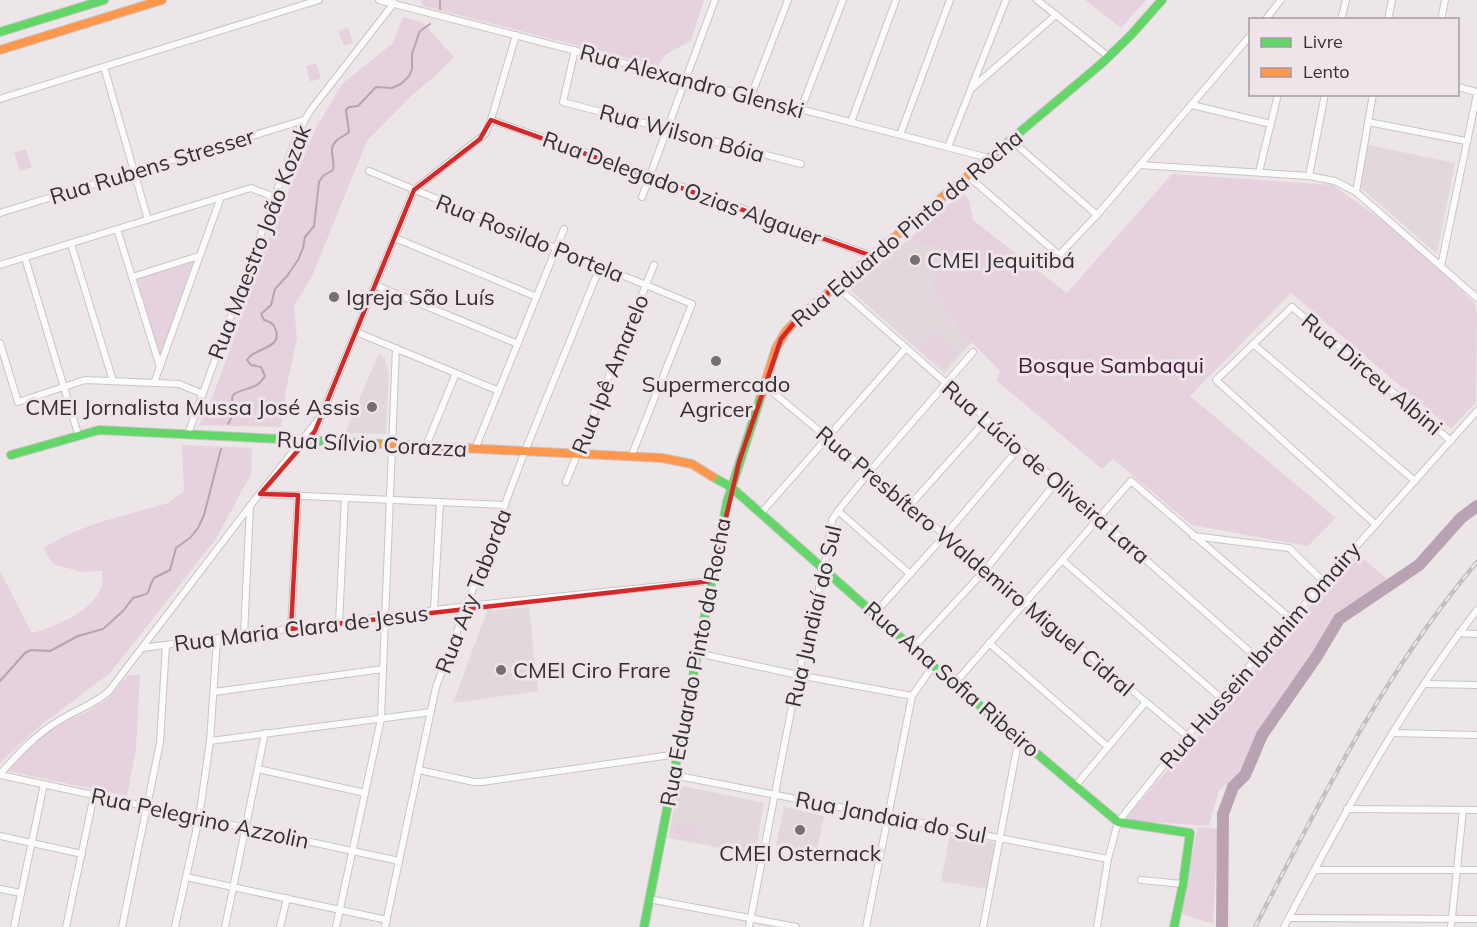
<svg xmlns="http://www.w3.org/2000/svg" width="1477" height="927" viewBox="0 0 1477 927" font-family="Mulish,sans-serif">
	<rect width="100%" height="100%" fill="#ece6e9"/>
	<!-- built -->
	<g fill="#e3d7de">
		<polygon points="1368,145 1455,163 1437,254 1359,186"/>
		<polygon points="908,240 943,249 931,289 957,319 956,326 972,342 944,373 848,288"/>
		<polygon points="379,353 385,359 389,373 386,434 345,433"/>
		<polygon points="529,607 538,691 453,703 487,611"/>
		<polygon points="679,785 764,803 755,855 668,838"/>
		<polygon points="784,807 824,816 816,853 776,845"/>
		<polygon points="950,835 996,843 988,889 941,881"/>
	</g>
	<!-- green -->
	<g fill="#e5d2de">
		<polygon points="420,0 704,0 691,41 666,54 658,66 423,6"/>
		<polygon points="1085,0 1146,0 1121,28"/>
		<polygon points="403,17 422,22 454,57 436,75 410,97 367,141 312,276 294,306 297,338 286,390 281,427 199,425 212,398 235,336 252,276 317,126 343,83 392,44"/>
		<polygon points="348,27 353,43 344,46 338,31"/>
		<polygon points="316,63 321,78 310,82 306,66"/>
		<polygon points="26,149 32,167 20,171 14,153"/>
		<polygon points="1172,174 1333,185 1408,239 1475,304 1477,314 1476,402 1451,429 1291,293 1190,396 1336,518 1308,546 1192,525 1113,459 1102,469 997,381 1000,371 956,326 957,319 931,289 943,249 908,240 962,193 969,199 973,220 1067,293"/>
		<polygon points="193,262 160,356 137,279"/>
		<polygon points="934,333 957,353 944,368 921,348"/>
		<path d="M182,445L252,448L251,474L216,539L110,673L40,726L0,763V571L32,633C55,627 94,611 102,586C103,582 102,575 102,571L82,572L53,564L43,548L71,533L97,523L168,503L184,491Z"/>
		<polygon points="1357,553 1387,579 1336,617 1312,657 1259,731 1237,777 1219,790 1209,826 1124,820"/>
		<polygon points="128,675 140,675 136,748 127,796 7,771 30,746 62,722 87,712 108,699"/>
		<polygon points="677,824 696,827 694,837 675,833"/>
		<polygon points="1198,827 1218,829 1213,924 1180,913"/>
	</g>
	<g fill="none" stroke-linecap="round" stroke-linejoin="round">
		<!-- stream -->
		<g stroke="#b9a2b1" stroke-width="2">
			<polyline points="440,0 440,9"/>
			<path d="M228,424L234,413L232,398L234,394C246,387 257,390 265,376L261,367L251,365L247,360C254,347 285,349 275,328C273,323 270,322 264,320L261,314L271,305L275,289L287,276L298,260L303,248L305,237L314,226L319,182L323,176L333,170C336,160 327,150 336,141C340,137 345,136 349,132L346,110L349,107L358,106L376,87L392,88L401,84L409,76L412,69V54L418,36L420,31L430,24"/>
			<path d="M0,681L25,653L31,650L50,651L78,636L103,629L123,611L133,598C156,591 143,597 154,578L170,570L176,548L191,537L198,528L204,515L221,449"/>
		</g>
		<!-- river -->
		<polyline stroke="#b9a2b1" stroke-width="12" points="1222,927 1223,814 1233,787 1245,775 1262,735 1317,656 1339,619 1419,565 1461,518 1477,506"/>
		<defs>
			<g id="street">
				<polyline points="379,0 989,158"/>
				<polyline points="1037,0 1109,57"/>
				<polyline points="1265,20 1281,0"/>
				<polyline points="1341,20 1346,0"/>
				<polyline points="1388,20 1392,0"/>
				<polyline points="1441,20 1445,0"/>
				<polyline points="575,50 563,102 801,164"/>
				<polyline points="104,67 148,220"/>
				<polyline points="1458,87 1477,92"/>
				<polyline points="971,89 1056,15"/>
				<polyline points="751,96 788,0"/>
				<polyline points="0,99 319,0"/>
				<polyline points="1192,105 1271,124"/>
				<polyline points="801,109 843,0"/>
				<polyline points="491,120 650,175 872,256"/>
				<polyline points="851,122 896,0"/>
				<polyline points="1368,122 1466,141"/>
				<polyline points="900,135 950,0"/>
				<polyline points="1011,140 1097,215"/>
				<polyline points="948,147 1006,0"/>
				<polyline points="1140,165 1309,176 1335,181 1356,192 1477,298"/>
				<polyline points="369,171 692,304 631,457"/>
				<polyline points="1259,172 1278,94"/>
				<polyline points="968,176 1059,255 1097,215 1250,36"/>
				<polyline points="1309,176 1325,94"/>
				<polyline points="1356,192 1373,94"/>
				<polyline points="642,197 715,0"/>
				<polyline points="0,213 304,120"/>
				<polyline points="117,229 160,367"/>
				<polyline points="395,238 537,297"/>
				<polyline points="71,244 113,381"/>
				<polyline points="25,258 78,434"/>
				<polyline points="0,265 251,188 274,197"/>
				<polyline points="1441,266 1477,94"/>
				<polyline points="132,277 199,256"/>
				<polyline points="375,285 518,344"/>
				<polyline points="836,286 1257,658"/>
				<polyline points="356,332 499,391"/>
				<polyline points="0,343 18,402 85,380 179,384 203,394"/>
				<polyline points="1253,344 1415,481"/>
				<polyline points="154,383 221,197"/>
				<polyline points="764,385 1187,736"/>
				<polyline points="188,434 299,130 310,111 394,3"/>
				<polyline points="307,439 315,431 414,190 485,134 491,120 516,35"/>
				<polyline points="426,446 456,373"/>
				<polyline points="475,449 564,229"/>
				<polyline points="566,482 654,265"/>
				<polyline points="260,494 505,505"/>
				<polyline points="910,505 987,419"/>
				<polyline points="838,511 910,574"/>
				<polyline points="761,513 906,348"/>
				<polyline points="1375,524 1216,380 1292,307 1451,441"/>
				<polyline points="1193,536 1289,548 1324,582"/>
				<polyline points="1062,560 1221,698"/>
				<polyline points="434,610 440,502"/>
				<polyline points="875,613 945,535 1019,448"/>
				<polyline points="339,623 345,498"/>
				<polyline points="291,629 298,495"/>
				<polyline points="1459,633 1477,634"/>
				<polyline points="244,635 250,506"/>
				<polyline points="989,643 1108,747"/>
				<polyline points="142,648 467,606 711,581"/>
				<polyline points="913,648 986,569 1057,481"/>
				<polyline points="697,653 798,675 912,696"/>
				<polyline points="954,684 1131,481 1291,619"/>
				<polyline points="1425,684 1477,685"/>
				<polyline points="214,692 383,669"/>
				<polyline points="1392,733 1477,735"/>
				<polyline points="210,741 431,712"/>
				<polyline points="258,769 365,793"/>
				<polyline points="419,770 474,782 482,782 678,754"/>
				<path d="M0,774C18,754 36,734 60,720C77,709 94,705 109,691L250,506L321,416"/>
				<polyline points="0,775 399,861"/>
				<polyline points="673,775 1108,859"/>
				<polyline points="1076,785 1145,703"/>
				<polyline points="1347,809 1477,810"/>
				<polyline points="0,836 82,854"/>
				<polyline points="1315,870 1477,870"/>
				<polyline points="186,877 387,920"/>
				<polyline points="1141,880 1183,884"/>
				<polyline points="0,889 21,893"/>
				<polyline points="649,899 796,927"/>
				<polyline points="1289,918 1477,919"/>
				<polyline points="14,927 44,784"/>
				<polyline points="66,927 94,795"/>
				<polyline points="122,927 160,743 166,645"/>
				<polyline points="175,927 199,818 210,741 217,639"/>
				<polyline points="225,927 265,733"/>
				<polyline points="280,927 287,898"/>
				<polyline points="336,927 381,719 396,348"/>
				<polyline points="385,927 436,687 525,451 600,267"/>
				<polyline points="749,927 798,675 824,568 832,520 838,511 870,471 973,352"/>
				<polyline points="866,927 912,696 933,666"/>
				<polyline points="983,927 1019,737"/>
				<polyline points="1097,927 1108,859 1118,822 1187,736 1477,411"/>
				<path d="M1284,927C1342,817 1401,708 1477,610"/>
				<polyline points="1451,927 1463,810"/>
			</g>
			<g id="fast">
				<polyline points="0,32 104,0"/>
				<polyline points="995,153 1101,64 1131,35 1162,0"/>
				<polyline points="11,455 99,430 383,444"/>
				<polyline points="713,477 731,487 933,666 1118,822 1190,833 1183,884 1174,927"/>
				<polyline points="644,927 727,502 761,396"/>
			</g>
			<g id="slow">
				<polyline points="0,50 162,0"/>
				<polyline points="761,396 776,348 786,331 805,312 995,153"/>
				<polyline points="383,444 662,458 692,464 713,477"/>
			</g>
		</defs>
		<!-- street casing -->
		<use href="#street" stroke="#c9c4c7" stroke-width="8"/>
		<!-- fast casing -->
		<use href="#fast" stroke="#c9c4c7" stroke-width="10"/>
		<!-- slow casing -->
		<use href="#slow" stroke="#c9c4c7" stroke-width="10"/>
		<!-- street -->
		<use href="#street" stroke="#fcfbfc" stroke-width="6"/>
		<!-- fast -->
		<use href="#fast" stroke="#63d668" stroke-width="8"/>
		<!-- slow -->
		<use href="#slow" stroke="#ff974d" stroke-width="8"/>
		<defs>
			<path id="rail" d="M1255,927C1320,801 1385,671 1477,562"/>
		</defs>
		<!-- rail casing -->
		<use href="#rail" stroke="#c1c0c0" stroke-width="4.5"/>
		<!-- rail -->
		<use href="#rail" stroke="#eee4ea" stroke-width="2" stroke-dasharray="7" stroke-linecap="butt"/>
	</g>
	<!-- marked area -->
	<path fill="none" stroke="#d62828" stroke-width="4.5" stroke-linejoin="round" d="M491,120L872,256L798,318L781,339L739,462L711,581L291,629L298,495L260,494L315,431L414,190L480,139Z"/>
	<!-- markers -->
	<g fill="#746f72" stroke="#eee4ea" stroke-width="2">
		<circle cx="915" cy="260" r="6"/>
		<circle cx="334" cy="297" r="6"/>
		<circle cx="716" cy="361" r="6"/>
		<circle cx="372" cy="407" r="6"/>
		<circle cx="501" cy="670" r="6"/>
		<circle cx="800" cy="830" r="6"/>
	</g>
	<g text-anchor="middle" stroke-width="6" stroke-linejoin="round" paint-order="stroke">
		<!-- street labels -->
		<g font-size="22" fill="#332f32" stroke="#eee4ea">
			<text transform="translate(692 81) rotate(15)" y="8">Rua Alexandro Glenski</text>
			<text transform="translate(682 133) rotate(15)" y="8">Rua Wilson Bóia</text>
			<text transform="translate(152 166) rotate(-17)" y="8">Rua Rubens Stresser</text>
			<text transform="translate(682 188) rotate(20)" y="8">Rua Delegado Ozias Algauer</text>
			<text transform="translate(907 228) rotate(-40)" y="8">Rua Eduardo Pinto da Rocha</text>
			<text transform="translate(530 238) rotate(22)" y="8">Rua Rosildo Portela</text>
			<text transform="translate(259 242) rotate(-69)" y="8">Rua Maestro João Kozak</text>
			<text transform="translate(610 374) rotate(-68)" y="8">Rua Ipê Amarelo</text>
			<text transform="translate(1372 374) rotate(40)" y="8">Rua Dirceu Albini</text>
			<text transform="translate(372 444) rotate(3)" y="8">Rua Sílvio Corazza</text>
			<text transform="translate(1046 472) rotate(41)" y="8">Rua Lúcio de Oliveira Lara</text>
			<text transform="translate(975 561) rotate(40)" y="8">Rua Presbítero Waldemiro Miguel Cidral</text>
			<text transform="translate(473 591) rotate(-69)" y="8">Rua Ary Taborda</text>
			<text transform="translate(813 616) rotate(-77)" y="8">Rua Jundiaí do Sul</text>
			<text transform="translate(301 628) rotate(-7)" y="8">Rua Maria Clara de Jesus</text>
			<text transform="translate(1260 655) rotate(-49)" y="8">Rua Hussein Ibrahim Omairy</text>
			<text transform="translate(695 662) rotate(-79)" y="8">Rua Eduardo Pinto da Rocha</text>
			<text transform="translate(952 679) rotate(41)" y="8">Rua Ana Sofia Ribeiro</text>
			<text transform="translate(891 817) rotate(11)" y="8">Rua Jandaia do Sul</text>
			<text transform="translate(200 818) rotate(12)" y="8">Rua Pelegrino Azzolin</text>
		</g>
		<!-- poi labels -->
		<g font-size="22" fill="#332f32" stroke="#eee4ea" text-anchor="start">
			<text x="927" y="268">CMEI Jequitibá</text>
			<text x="346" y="305">Igreja São Luís</text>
			<text x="716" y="392" text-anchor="middle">Supermercado<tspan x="716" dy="25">Agricer</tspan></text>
			<text x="360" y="415" text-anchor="end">CMEI Jornalista Mussa José Assis</text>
			<text x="513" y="678">CMEI Ciro Frare</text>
			<text x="800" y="861" text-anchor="middle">CMEI Osternack</text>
		</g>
		<!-- park labels -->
		<g font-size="22" fill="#431a38" stroke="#eee4ea">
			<text x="1111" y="373">Bosque Sambaqui</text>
		</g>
	</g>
	<!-- legend -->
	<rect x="1249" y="18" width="210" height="78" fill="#eee4ea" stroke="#a39ca0" stroke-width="1.5"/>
	<rect x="1261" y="38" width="30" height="9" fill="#63d668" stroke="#a39ca0" stroke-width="1.5"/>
	<text x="1303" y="48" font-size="18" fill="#332f32">Livre</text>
	<rect x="1261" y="68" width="30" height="9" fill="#ff974d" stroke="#a39ca0" stroke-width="1.5"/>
	<text x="1303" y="78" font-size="18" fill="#332f32">Lento</text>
</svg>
